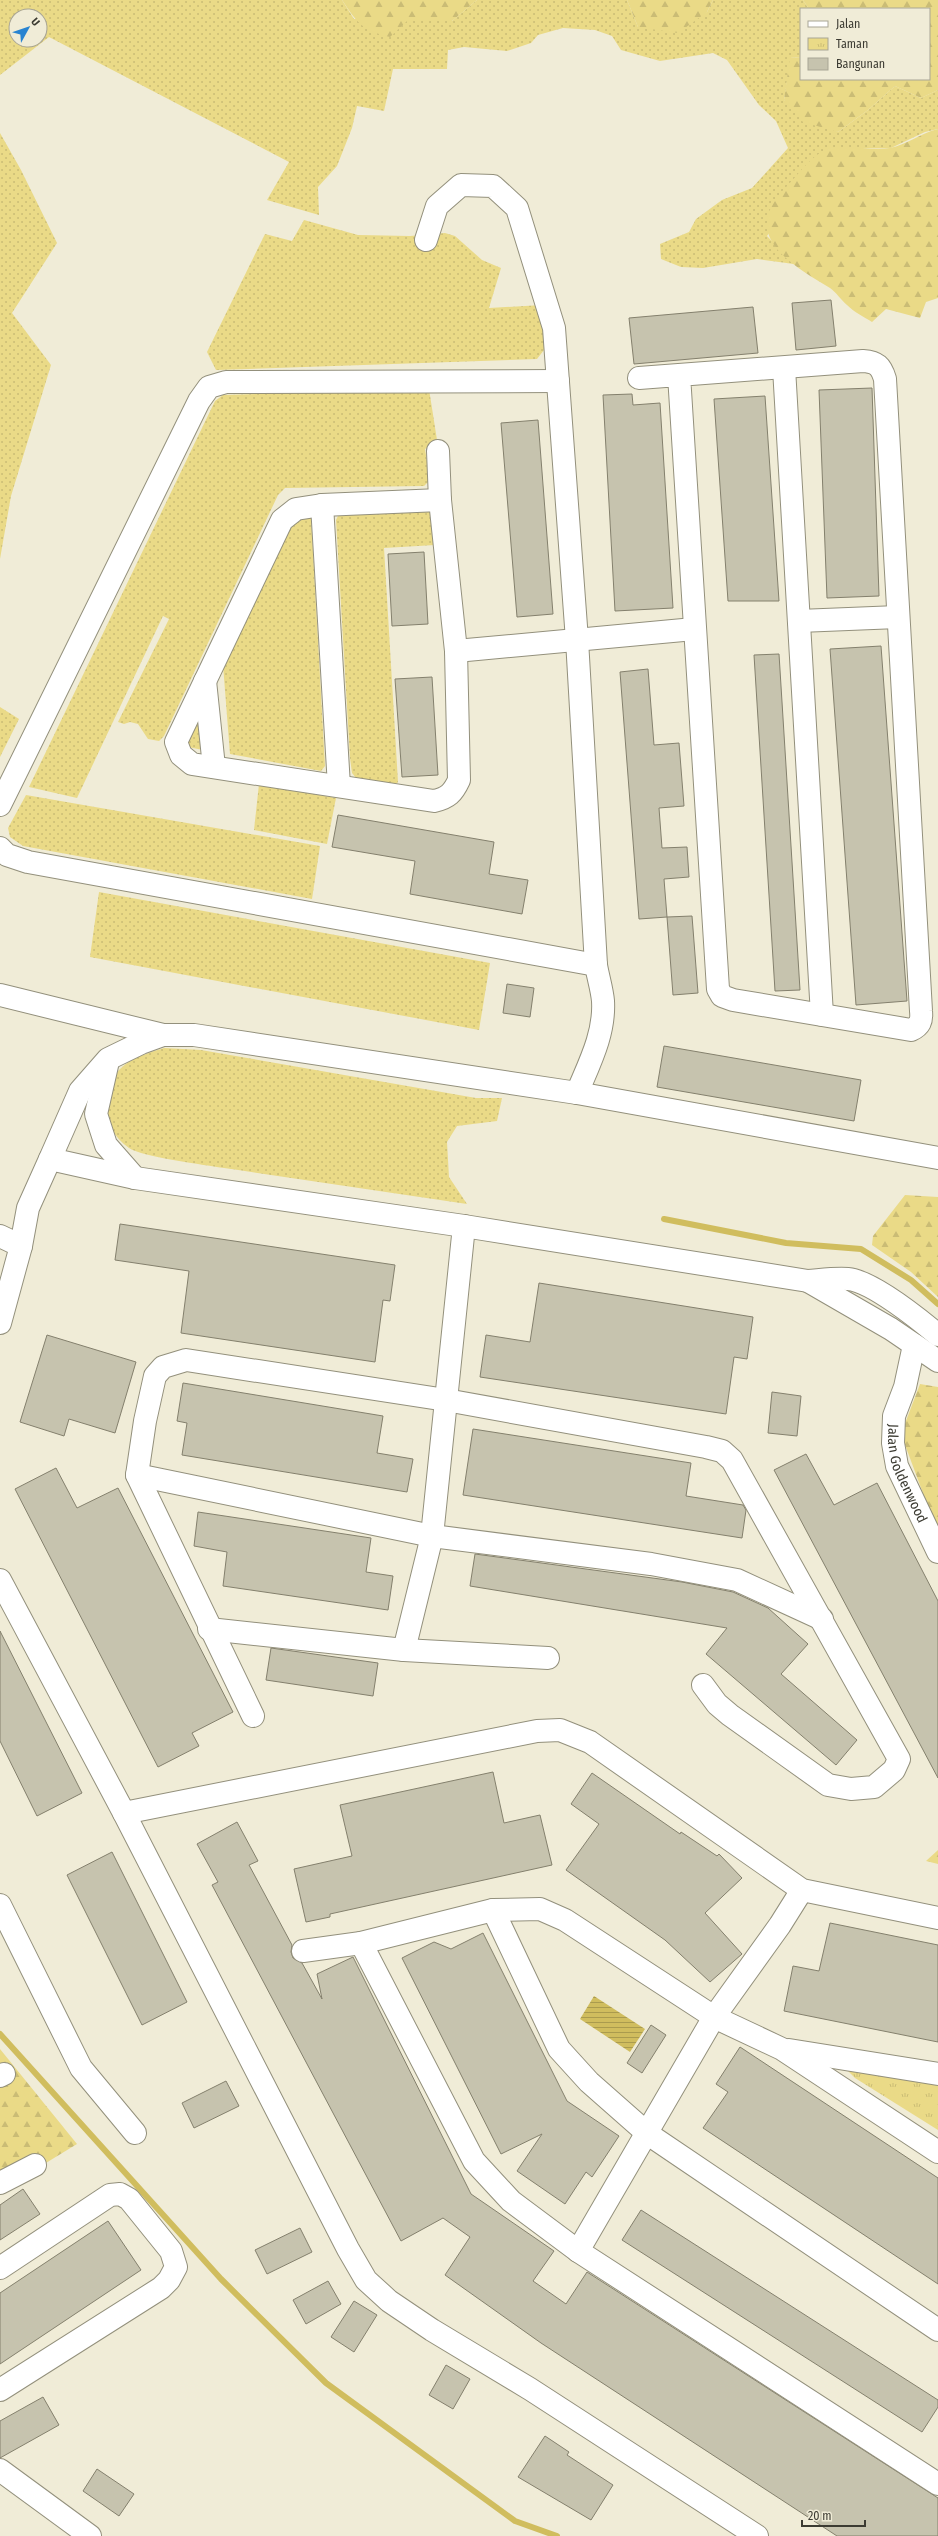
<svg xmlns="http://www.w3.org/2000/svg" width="938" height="2536" viewBox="0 0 938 2536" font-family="'Fira Sans Condensed',sans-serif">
	<defs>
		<pattern id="grass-dots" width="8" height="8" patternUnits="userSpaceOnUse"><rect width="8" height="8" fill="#eada87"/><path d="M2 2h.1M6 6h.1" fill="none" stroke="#cabc75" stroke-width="1.8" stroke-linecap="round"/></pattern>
		<pattern id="forest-firs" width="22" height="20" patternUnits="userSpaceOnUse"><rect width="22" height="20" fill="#eada87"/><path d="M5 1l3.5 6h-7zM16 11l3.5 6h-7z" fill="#cabc75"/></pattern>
		<pattern id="park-tufts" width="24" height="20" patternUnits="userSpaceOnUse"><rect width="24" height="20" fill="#eada87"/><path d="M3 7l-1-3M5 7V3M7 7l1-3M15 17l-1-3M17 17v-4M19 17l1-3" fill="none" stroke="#cabc75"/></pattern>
		<pattern id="water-rules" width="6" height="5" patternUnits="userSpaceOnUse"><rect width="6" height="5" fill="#d0bd5e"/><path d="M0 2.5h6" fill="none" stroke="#aa9b4e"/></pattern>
	</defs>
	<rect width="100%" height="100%" fill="#f0ecd7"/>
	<!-- grass -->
	<g fill="url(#grass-dots)" fill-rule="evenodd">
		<path d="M0,0H342L354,19L452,21L477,0H627L638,27L707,12L713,0H803L809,9H801V58L791,57L784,100L838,132L868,110L895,86L921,98L938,90V129L925,132L891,148L829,149L767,236L794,264L757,259L703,268L681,267L661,259L660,244L689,232L696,219L722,200L752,188L788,148L776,121L759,105L727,60L713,53L660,61L621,50L612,36L595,30L563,28L538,35L531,43L507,51L464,47L448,50L447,69H393L384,111L357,106L352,128L337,166L318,187L319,215L267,200L289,162L49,37L0,75ZM16,16H40V40H16Z"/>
		<polygon points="0,133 21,170 57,243 12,313 51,365 11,496 0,559"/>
		<polygon points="304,220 358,235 410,236 445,233 455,236 482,260 501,268 489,308 542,305 544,350 537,359 216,370 207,352 265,234 292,241"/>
		<polygon points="429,389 437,440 425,449 430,480 424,486 285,488 278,495 164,736 159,741 148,739 138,724 130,722 124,724 118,722 169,619 163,616 77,798 29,787 215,401 223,395"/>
		<polygon points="430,511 433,516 435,545 384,548 398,782 395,785 356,778 352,773 350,758 336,520 340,512"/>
		<polygon points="311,516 325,766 321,771 230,754 223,665 294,520"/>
		<polygon points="0,707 19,719 0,757"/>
		<polygon points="199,711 203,750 188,747 186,745"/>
		<polygon points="259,784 336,798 327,844 254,830"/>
		<polygon points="26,795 320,846 312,899 23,846 10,837 8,828"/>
		<polygon points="99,892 490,963 479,1030 90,957"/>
		<path d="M164,1048L201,1050L476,1098H502L497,1121L457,1126L447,1142L449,1177L467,1204C386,1192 305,1180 224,1168C206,1165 142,1157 129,1148C106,1132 103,1109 111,1084C118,1061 145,1054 164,1048Z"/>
	</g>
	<!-- forest -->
	<g fill="url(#forest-firs)">
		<path d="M342,0H477L452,21H407L390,37C362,30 358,24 342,0Z"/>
		<polygon points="627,0 713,0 707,12 678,33 638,27"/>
		<polygon points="803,0 938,0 938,90 921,98 895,86 868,110 838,132 803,122 784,100 790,57 801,58 801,79 929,79 929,9 809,9"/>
		<path d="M938,129V298L926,302L920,318L886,309L872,322C864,317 854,312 847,305C841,300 836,292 830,288C787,262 738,234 788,185C799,174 813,153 829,149C848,144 871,151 890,148C906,145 921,133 938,129Z"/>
		<polygon points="905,1195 938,1197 938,1297 911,1272 872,1245 873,1236"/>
		<polygon points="920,1384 938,1387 938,1526 927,1504 901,1434"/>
		<polygon points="938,1850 938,1864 926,1861"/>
		<polygon points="0,2049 77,2144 0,2191"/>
	</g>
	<!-- park -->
	<polygon fill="url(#park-tufts)" points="848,2071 938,2084 938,2130 855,2078"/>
	<!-- water -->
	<polygon fill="url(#water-rules)" points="594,1996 645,2029 630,2052 580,2019"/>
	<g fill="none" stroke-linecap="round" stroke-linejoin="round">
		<!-- stream -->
		<g stroke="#d0bd5e" stroke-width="6">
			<polyline points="664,1219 786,1243 861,1249 911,1280 938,1304"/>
			<polyline points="0,2034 221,2279 326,2383 515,2521 557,2536"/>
		</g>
	</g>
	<!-- building -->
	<g fill="#c6c3ae" stroke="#84806d">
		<polygon points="831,300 836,346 796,350 792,303"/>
		<polygon points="753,307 758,353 634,364 629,318"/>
		<polygon points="872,388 879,596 827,598 819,390"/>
		<polygon points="632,394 633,405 660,403 673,608 615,611 603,395"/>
		<polygon points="765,396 779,601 728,601 714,399"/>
		<polygon points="538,420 553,614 517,617 501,423"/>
		<polygon points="424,552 428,624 392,626 388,554"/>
		<polygon points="881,646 907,1001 856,1005 830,649"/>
		<polygon points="779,654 800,990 775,991 754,655"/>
		<polygon points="648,669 654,745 679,743 684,806 659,808 662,848 687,847 689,877 664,879 667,917 692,916 698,993 673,995 667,917 639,919 620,672"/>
		<polygon points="432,677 438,775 402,777 395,679"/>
		<polygon points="338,815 494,842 489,874 528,880 522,914 410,894 415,861 332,847"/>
		<polygon points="507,984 534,988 530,1017 503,1013"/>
		<polygon points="664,1046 861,1080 854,1121 657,1087"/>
		<polygon points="120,1224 395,1265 390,1301 383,1300 375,1362 181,1333 189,1271 115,1260"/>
		<polygon points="539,1283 753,1317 747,1359 734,1357 726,1414 480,1377 486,1335 530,1342"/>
		<polygon points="47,1335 136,1362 115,1433 69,1419 64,1436 20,1422"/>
		<polygon points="183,1383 383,1416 377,1453 413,1459 407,1492 182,1455 187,1423 177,1421"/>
		<polygon points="772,1392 801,1396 797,1436 768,1433"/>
		<polygon points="473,1429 691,1463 686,1496 743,1505 746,1510 742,1538 463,1495"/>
		<polygon points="806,1454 834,1505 877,1483 938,1601 938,1778 774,1470"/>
		<polygon points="56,1468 77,1508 118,1488 233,1712 192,1733 199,1746 158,1767 15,1489"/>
		<polygon points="198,1512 371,1538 366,1572 393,1576 388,1610 223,1586 227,1552 194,1546"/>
		<polygon points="475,1554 682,1582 733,1592 768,1608 808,1644 781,1674 857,1740 836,1765 706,1654 727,1628 470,1586"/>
		<polygon points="0,1631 82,1793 37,1816 0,1741"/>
		<polygon points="271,1648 378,1663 373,1696 266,1680"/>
		<polygon points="493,1772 504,1823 540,1815 552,1865 330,1914 330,1917 306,1922 294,1869 352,1856 340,1805"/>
		<polygon points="592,1773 680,1834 681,1832 717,1856 719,1854 742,1878 705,1913 742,1954 710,1982 665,1940 566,1870 599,1824 571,1804"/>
		<polygon points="237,1822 258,1861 249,1865 292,1945 291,1952 293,1958 302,1963 322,1999 317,1974 353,1957 471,2194 554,2251 533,2281 566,2304 587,2272 938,2498 938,2536 837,2536 541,2343 445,2275 470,2237 443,2218 401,2241 212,1885 218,1882 197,1844"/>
		<polygon points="112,1852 187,2002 142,2025 67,1875"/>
		<polygon points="830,1923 938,1945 938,2042 784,2011 793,1966 819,1971"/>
		<polygon points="483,1933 567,2101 619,2136 592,2177 586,2172 565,2204 517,2171 542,2134 501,2154 402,1958 434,1942 451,1949"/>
		<polygon points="651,2025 666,2035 642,2073 627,2063"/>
		<polygon points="740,2047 938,2178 938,2284 703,2128 728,2092 716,2084"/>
		<polygon points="226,2081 239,2106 194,2128 182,2103"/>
		<polygon points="23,2189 40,2214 0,2240 0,2205"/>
		<polygon points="641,2210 938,2400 938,2407 922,2432 622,2240"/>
		<polygon points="108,2221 141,2270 0,2364 0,2293"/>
		<polygon points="300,2228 312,2252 267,2274 255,2250"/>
		<polygon points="328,2281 341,2304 306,2324 293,2300"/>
		<polygon points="354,2301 377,2315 354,2352 331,2337"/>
		<polygon points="446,2365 470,2379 453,2409 429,2395"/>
		<polygon points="43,2397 59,2425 0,2458 0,2421"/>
		<polygon points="545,2436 569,2452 567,2455 613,2485 591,2520 518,2477"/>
		<polygon points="97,2469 134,2494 119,2516 83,2491"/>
	</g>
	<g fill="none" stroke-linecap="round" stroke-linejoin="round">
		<defs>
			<g id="minor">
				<path d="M426,240L437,206L461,185L493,186L517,208L554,328L577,640L596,965C598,977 602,989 603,1001C605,1034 589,1064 577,1093"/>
				<polyline points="784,368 822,1015"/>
				<path d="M639,378L863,361C877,362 881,366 885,379L921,1011C922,1021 920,1026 911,1030L733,1000L722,996L718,989L679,375"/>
				<polyline points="438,451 440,500"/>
				<path d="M440,500L456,651L459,780C453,793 448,798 434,801L192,764L181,755L176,742L282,520L296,509L322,505Z"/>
				<polyline points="322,505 339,786"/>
				<polyline points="799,621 898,617"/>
				<polyline points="456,651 694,629"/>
				<polyline points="205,681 214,767"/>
				<polyline points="0,805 199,401 209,387 226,382 558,381"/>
				<polyline points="0,848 7,855 28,862 596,965"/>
				<polyline points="0,995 163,1035"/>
				<polyline points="108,1061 96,1114 106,1145 135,1178"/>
				<polyline points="50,1159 80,1091 108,1059 141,1043 163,1035 194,1035 577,1093 938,1158"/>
				<polyline points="0,1236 21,1246"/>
				<polyline points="808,1281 891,1329 938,1361"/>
				<path d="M0,1323L21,1246L28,1208L50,1159L135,1178L464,1226L808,1281C821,1280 835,1278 848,1279C872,1281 920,1320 938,1335"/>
				<path id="s1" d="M914,1345L905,1387L894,1416L893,1443L897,1466L938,1552"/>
				<polyline points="137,1475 432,1536 651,1564 737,1580 822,1619"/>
				<polyline points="0,1580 124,1813 348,2249 366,2280 389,2301 432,2330 530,2389 757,2536"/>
				<polyline points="209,1629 404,1650 548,1658"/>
				<polyline points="404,1650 432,1536 464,1226"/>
				<polyline points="253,1716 137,1475 145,1421 155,1376 163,1367 186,1360 446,1400 706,1447 722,1451 732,1460 899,1759 894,1770 874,1787 851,1789 828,1785 730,1715 717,1704 703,1685"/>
				<polyline points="124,1813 537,1731 560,1730 590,1742 802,1890 938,1918"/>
				<polyline points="0,1905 81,2068 135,2133"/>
				<polyline points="493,1910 559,2049 589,2082 648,2134 938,2330"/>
				<polyline points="361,1943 474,2161 511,2201 578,2251 938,2484"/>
				<polyline points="303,1951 361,1943 493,1910 540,1909 565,1920 714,2017 782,2049 938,2152"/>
				<polyline points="789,2050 938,2074"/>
				<polyline points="0,2076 4,2074"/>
				<polyline points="0,2183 35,2165"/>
				<polyline points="578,2251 714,2017 780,1925 802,1890"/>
				<polyline points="0,2268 110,2195 120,2194 129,2199 171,2251 176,2267 169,2280 161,2288 0,2390"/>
				<polyline points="0,2470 90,2536"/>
			</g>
		</defs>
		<!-- minor casing -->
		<use href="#minor" stroke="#93907c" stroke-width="24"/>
		<!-- minor -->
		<use href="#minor" stroke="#fff" stroke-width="22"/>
	</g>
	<g text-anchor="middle" stroke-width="3" stroke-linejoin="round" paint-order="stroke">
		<!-- street labels -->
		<g font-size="14" fill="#3c3b32" stroke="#f0ecd7">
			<text dy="5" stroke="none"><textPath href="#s1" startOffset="134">Jalan Goldenwood</textPath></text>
		</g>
	</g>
	<!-- legend -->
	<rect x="800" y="8" width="130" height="72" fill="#f0ecd7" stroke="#a8a595"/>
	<rect x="808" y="21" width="20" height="6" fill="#ffffff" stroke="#a8a595"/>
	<text x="836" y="28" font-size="12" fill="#3c3b32">Jalan</text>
	<rect x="808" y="38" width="20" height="12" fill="url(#park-tufts)" stroke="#a8a595"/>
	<text x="836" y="48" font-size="12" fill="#3c3b32">Taman</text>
	<rect x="808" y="58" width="20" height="12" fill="#c6c3ae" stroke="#a8a595"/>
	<text x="836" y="68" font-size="12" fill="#3c3b32">Bangunan</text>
	<!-- north arrow -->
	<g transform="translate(28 28) rotate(50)"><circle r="19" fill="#f0ecd7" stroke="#a8a595"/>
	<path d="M0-3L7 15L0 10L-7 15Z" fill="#2884d1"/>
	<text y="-6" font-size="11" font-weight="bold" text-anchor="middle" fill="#3c3b32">U</text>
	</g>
	<!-- scale -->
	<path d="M802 2520v6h63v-6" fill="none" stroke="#3c3b32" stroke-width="2"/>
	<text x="808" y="2520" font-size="12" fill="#3c3b32" stroke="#f0ecd7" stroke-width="3" paint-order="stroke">20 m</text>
</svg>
